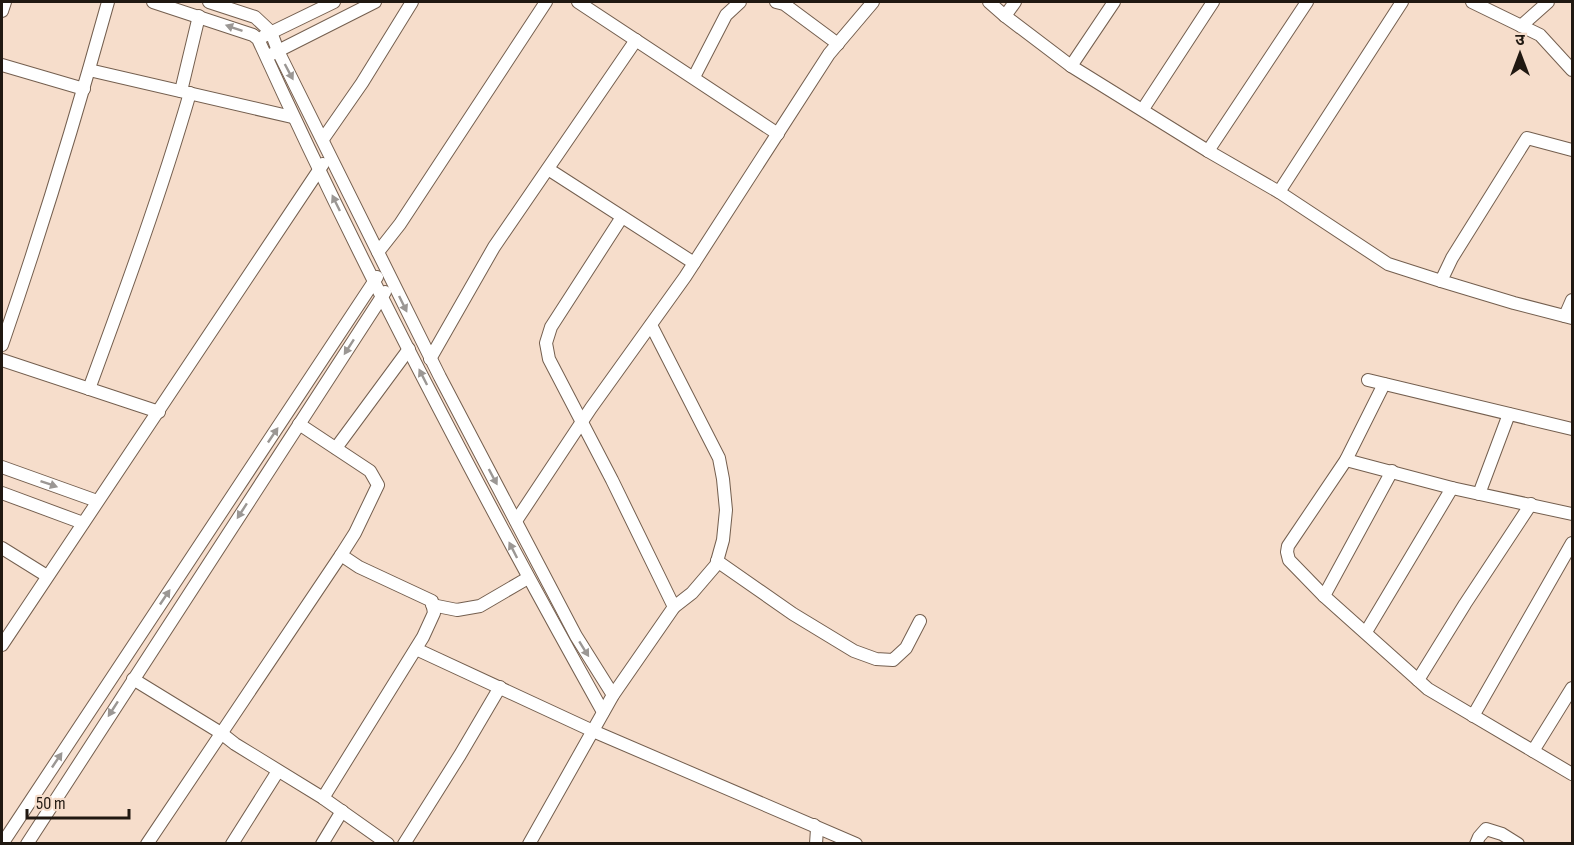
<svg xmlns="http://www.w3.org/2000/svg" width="1574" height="845" viewBox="0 0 1574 845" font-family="'Sofia Sans Condensed','Noto Sans Devanagari',sans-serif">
	<rect width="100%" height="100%" fill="#f6ddcb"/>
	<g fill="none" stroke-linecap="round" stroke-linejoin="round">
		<defs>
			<g id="minor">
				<path d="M153,2L253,35L258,39C362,268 480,492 603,712"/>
				<polyline points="209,2 255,17 271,32 278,51 440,377 576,636 613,695"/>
				<polyline points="578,2 778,134"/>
				<polyline points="776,2 784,4 838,44"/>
				<polyline points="989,2 1005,16 1071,66 1208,151 1279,192 1388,264 1441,281"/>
				<polyline points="1472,2 1540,35 1572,70"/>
				<polyline points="2,11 5,2"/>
				<polyline points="1005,16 1015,2"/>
				<polyline points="1521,26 1548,2"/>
				<polyline points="264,36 334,2"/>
				<polyline points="272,54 375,2"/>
				<polyline points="2,65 84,89"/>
				<polyline points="1071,66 1114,2"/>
				<polyline points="89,70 292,117"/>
				<polyline points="694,77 726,15 740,2"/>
				<polyline points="181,91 199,16"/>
				<polyline points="1143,109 1213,2"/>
				<polyline points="323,139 362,83 412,2"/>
				<polyline points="1572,150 1527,138 1452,258 1441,281 1514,303 1572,318"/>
				<polyline points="1208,151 1307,2"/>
				<polyline points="548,169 694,263"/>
				<polyline points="1279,192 1402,2"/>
				<polyline points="622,217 551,327 546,343 549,359 612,480 674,607"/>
				<polyline points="378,252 400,224 546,2"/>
				<polyline points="1565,316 1572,300"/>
				<path d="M2,345C41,232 76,117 108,2"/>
				<polyline points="430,359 494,247 636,40"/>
				<polyline points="2,360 159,412"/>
				<polyline points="1368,380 1572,429"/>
				<polyline points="1384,384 1346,460 1288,546 1287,552 1289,560 1324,596 1418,680"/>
				<path d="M89,389C125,291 161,193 190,93"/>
				<polyline points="299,424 370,471 378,485 355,533 341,555 359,567 432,601 434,613 423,637 323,798"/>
				<polyline points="336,448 409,349"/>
				<polyline points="1346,460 1452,488 1572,514"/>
				<polyline points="2,467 97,501"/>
				<polyline points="2,493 83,523"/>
				<polyline points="1479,494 1509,414"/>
				<polyline points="1531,504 1465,604 1418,680 1428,689 1572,774"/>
				<polyline points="516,521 591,408 685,277 829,54 873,2"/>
				<polyline points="2,548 47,576"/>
				<polyline points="717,561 793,614 854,651 876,659 893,660 906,648 920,621"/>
				<polyline points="1324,596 1392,471"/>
				<polyline points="432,605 457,610 480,606 528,578"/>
				<polyline points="1366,632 1452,488"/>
				<polyline points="2,645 323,164"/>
				<polyline points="416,649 593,731 856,844"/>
				<polyline points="133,679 221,733 235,744 323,798 388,844"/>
				<polyline points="1473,716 1572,543"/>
				<polyline points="1533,751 1572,688"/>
				<polyline points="814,825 817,829 816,844"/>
				<polyline points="2,844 377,277"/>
				<polyline points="27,844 385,292"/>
				<polyline points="147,844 341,555"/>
				<polyline points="232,844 278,771"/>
				<polyline points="322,844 342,811"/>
				<polyline points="404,844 460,755 500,687"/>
				<polyline points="529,844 613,695 674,607 692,593 716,565 723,540 726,510 723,479 719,458 651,325"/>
				<polyline points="1476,844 1479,837 1486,829 1502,834 1518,844"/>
			</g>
		</defs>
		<!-- minor casing -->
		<use href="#minor" stroke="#745f4f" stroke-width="14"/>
		<!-- minor -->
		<use href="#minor" stroke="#fff" stroke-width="12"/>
	</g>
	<!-- one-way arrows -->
	<defs><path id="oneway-solid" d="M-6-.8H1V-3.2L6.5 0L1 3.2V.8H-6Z" transform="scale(1.5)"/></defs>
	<g fill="#9b9794">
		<use href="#oneway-solid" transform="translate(234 28) rotate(-161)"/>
		<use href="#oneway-solid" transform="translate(289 72) rotate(62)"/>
		<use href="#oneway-solid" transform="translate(336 203) rotate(-116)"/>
		<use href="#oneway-solid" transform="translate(403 304) rotate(64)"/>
		<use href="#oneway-solid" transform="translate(349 347) rotate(123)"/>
		<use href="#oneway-solid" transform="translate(423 377) rotate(-117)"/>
		<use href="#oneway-solid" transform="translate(273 435) rotate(-56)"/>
		<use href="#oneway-solid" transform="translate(493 477) rotate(62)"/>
		<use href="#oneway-solid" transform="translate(49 484) rotate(19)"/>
		<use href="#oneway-solid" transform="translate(242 511) rotate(123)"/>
		<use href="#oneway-solid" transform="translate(513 550) rotate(-117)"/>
		<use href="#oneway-solid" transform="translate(165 597) rotate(-56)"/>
		<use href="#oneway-solid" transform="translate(584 649) rotate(58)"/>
		<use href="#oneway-solid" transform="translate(113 709) rotate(123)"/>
		<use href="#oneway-solid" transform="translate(57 760) rotate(-56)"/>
	</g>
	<!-- border -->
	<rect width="1574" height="845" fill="none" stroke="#201811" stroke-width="6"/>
	<!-- north arrow -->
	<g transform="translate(1520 54)" stroke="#f6ddcb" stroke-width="4.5" paint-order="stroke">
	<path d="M0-4.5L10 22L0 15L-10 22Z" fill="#201811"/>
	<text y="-9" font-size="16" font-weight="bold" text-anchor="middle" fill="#201811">उ</text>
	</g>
	<!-- scale -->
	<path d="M27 809v9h102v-9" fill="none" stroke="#201811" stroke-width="3"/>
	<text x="36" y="809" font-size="18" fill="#201811" stroke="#f6ddcb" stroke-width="4.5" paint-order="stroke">50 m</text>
</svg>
